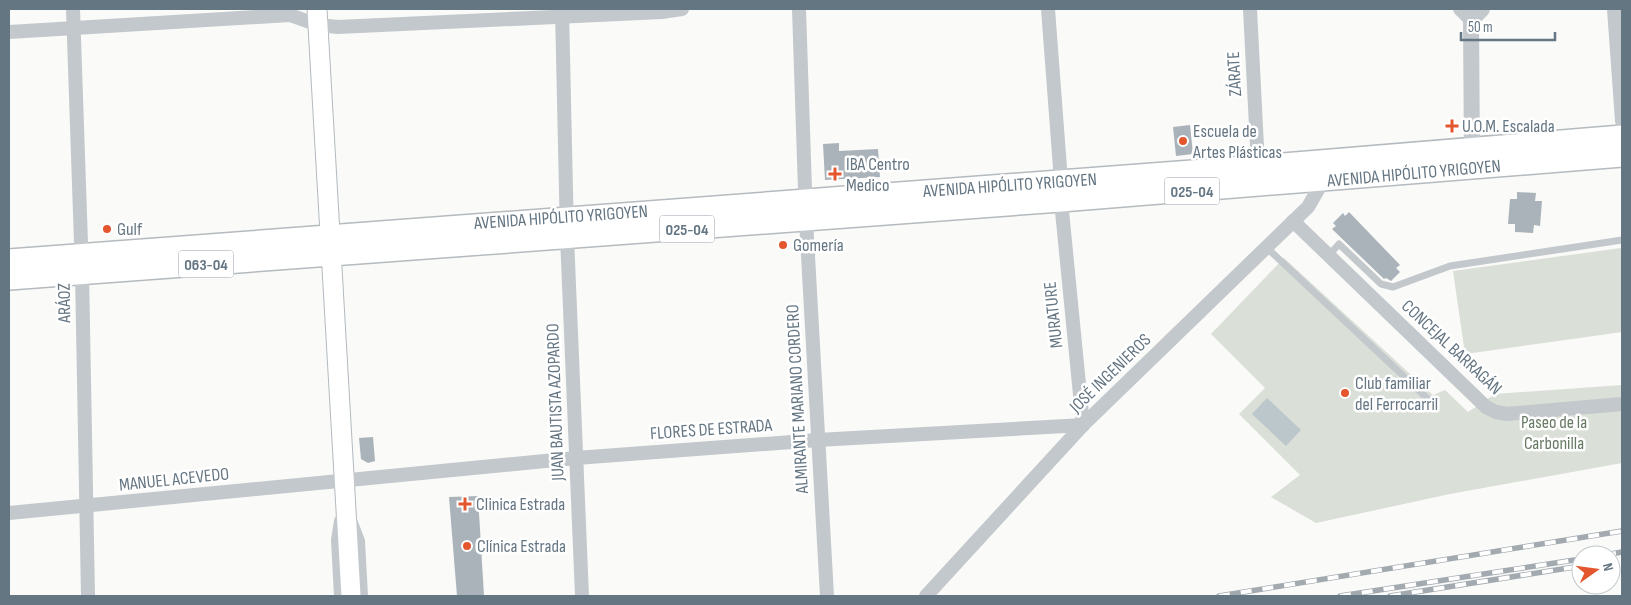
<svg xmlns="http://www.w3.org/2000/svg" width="1631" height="605" viewBox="0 0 1631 605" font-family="'Sofia Sans Condensed',sans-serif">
	<rect width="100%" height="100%" fill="#fafaf8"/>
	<!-- green -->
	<g fill="#dadfd7">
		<polygon points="1621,248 1622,332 1465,354 1453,271"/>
		<polygon points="1284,258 1433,395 1445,390 1468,412 1495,394 1622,385 1622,463 1450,494 1316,523 1271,497 1300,475 1239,414 1265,388 1211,334"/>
	</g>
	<!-- water -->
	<polygon fill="#bbc7cb" points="1267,398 1301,430 1286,446 1252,414"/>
	<!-- building -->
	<g fill="#aab3b9">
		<polygon points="1190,125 1193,154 1176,156 1173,127"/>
		<polygon points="839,143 839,151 878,149 880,177 825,180 823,144"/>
		<polygon points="1517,192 1536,193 1535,201 1542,201 1540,226 1534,225 1533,233 1515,232 1515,224 1508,224 1510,199 1517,199"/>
		<polygon points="1349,212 1400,265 1396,268 1400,272 1391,281 1386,278 1384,279 1332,229 1336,226 1333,223 1343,213 1345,216"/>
		<polygon points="373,437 375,461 368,463 361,459 359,438"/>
		<polygon points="478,496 484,596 457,596 449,497"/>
	</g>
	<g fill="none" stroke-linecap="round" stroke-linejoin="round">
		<defs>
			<polyline id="secondary" points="317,9 351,596"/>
			<g id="primary">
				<polyline points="9,260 1258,166 1622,136"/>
				<polyline points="9,279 1061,201 1622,156"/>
			</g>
		</defs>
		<!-- secondary casing -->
		<use href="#secondary" stroke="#b3babf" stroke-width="21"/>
		<!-- primary casing -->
		<use href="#primary" stroke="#b5babe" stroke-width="24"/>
		<!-- service -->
		<g stroke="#c3c8cc" stroke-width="7">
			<polyline points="1266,247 1429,400"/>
			<polyline points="1328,256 1339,244 1381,284 1393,287 1450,266 1622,240"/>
		</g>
		<!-- minor -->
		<g stroke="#c3c8cc" stroke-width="14">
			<polyline points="73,9 82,272 88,596"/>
			<polyline points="562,9 567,237 582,596"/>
			<polyline points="799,9 806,220 827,596"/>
			<polyline points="1048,9 1061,181"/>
			<polyline points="1250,9 1258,166"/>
			<polyline points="1460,9 1471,20"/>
			<polyline points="1614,9 1622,121"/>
			<polyline points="9,32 290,15 318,25 338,27 662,12 682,9"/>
			<polyline points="1061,201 1083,425"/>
			<polyline points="1293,221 1486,407 1496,412 1507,414 1622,404"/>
			<polyline points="9,513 576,458 818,440 1083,425"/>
			<polyline points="351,523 358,541 361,596"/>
			<polyline points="341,596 338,540 341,521"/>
			<polyline points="926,596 1083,425 1308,207 1323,181"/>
		</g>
		<!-- tertiary -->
		<polyline stroke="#c3c8cc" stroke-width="16" points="1472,159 1471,20 1482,9"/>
		<!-- secondary -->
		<use href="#secondary" stroke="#fff" stroke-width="19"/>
		<!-- primary -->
		<use href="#primary" stroke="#fff" stroke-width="21"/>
		<defs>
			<g id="rail">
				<polyline points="1605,555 1622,552"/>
				<polyline points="1219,596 1622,531"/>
				<polyline points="1340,596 1581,559"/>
				<polyline points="1390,596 1581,566"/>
			</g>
		</defs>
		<!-- rail casing -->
		<use href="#rail" stroke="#a2aab0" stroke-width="5.5"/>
		<!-- rail -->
		<use href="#rail" stroke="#fff" stroke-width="4" stroke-dasharray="11" stroke-linecap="butt"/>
	</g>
	<!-- markers -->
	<g fill="#e4572e" stroke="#fff" stroke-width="2">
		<path d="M1449.5 118.5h5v5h5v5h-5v5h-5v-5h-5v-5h5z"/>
		<circle cx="1183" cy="141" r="5"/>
		<path d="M832.5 166.5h5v5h5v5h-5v5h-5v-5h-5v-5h5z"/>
		<circle cx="107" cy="229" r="5"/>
		<circle cx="783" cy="245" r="5"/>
		<circle cx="1345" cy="393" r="5"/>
		<path d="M462.5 496.5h5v5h5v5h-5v5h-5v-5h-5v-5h5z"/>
		<circle cx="467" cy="546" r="5"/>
	</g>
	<g text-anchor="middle" stroke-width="5" stroke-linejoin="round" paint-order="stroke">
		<!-- shield labels -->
		<g fill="#fff" stroke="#939fa8" stroke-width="1">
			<rect x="1164.5" y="177.5" width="55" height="27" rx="4"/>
			<rect x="659.5" y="215.5" width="55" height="27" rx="4"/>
			<rect x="178.5" y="250.5" width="55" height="27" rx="4"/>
		</g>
		<g font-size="16" font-weight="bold" fill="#657683">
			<text x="1192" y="197">025-04</text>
			<text x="687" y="235">025-04</text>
			<text x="206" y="270">063-04</text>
		</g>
		<!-- street labels -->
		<g font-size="18" fill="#657683" stroke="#fff">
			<text transform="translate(1234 74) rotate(-93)" y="6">ZÁRATE</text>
			<text transform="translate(1414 173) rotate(-5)" y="6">AVENIDA HIPÓLITO YRIGOYEN</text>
			<text transform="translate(1010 185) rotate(-4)" y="6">AVENIDA HIPÓLITO YRIGOYEN</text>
			<text transform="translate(561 217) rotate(-4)" y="6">AVENIDA HIPÓLITO YRIGOYEN</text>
			<text transform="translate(64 303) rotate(-91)" y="6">ARÁOZ</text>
			<text transform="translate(1053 315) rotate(-96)" y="6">MURATURE</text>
			<text transform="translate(1452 347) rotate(43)" y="6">CONCEJAL BARRAGÁN</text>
			<text transform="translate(1110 373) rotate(-44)" y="6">JOSÉ INGENIEROS</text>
			<text transform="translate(797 399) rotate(-93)" y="6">ALMIRANTE MARIANO CORDERO</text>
			<text transform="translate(555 402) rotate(-92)" y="6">JUAN BAUTISTA AZOPARDO</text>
			<text transform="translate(711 429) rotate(-4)" y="6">FLORES DE ESTRADA</text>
			<text transform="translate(174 479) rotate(-6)" y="6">MANUEL ACEVEDO</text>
		</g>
		<!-- poi labels -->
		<g font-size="18" fill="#657683" stroke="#fff" text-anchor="start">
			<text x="1462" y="132">U.O.M. Escalada</text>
			<text x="1193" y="137">Escuela de<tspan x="1193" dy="21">Artes Plásticas</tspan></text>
			<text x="846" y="170">IBA Centro<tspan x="846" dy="21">Medico</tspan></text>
			<text x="117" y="235">Gulf</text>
			<text x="793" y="251">Gomería</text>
			<text x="1355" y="389">Club familiar<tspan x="1355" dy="21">del Ferrocarril</tspan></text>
			<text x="476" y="510">Clinica Estrada</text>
			<text x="477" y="552">Clínica Estrada</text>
		</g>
		<!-- park labels -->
		<g font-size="18" fill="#687a64" stroke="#fff">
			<text x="1554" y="428">Paseo de la<tspan x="1554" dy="21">Carbonilla</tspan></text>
		</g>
	</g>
	<!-- border -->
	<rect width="1631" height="605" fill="none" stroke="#657683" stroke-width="20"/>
	<!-- north arrow -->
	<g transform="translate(1596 570) rotate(76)"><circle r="24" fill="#ffffff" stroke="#c1c8cd"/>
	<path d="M0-4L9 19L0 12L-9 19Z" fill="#e4572e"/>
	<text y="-8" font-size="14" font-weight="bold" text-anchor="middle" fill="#657683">N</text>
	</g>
	<!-- scale -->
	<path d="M1461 32v8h94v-8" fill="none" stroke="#657683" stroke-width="2.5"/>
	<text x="1468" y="32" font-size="15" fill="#657683" stroke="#ffffff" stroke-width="4" paint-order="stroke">50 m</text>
</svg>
